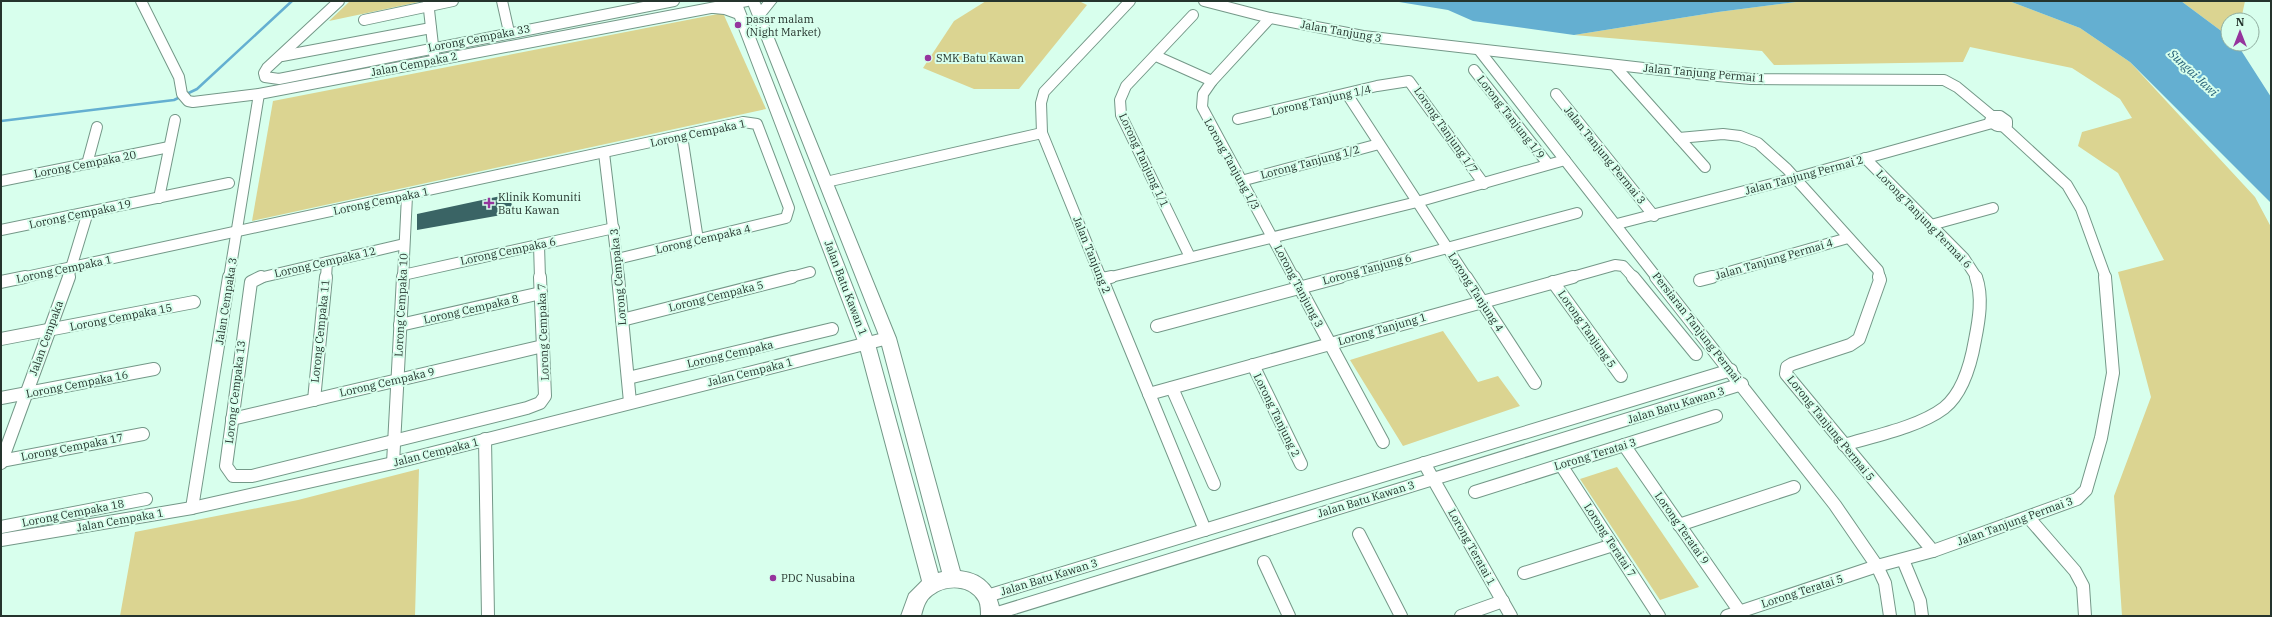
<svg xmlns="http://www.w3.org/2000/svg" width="2272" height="617" viewBox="0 0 2272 617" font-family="'IBM Plex Serif',serif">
	<rect width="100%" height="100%" fill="#d8ffed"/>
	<!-- green -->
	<g fill="#dbd491">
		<polygon points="350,1 419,1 419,2 329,21"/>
		<polygon points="986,1 1079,1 1087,5 1019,89 974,89 923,68 954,21"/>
		<polygon points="1804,1 2009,1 2080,28 2130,62 2255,197 2271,227 2271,616 2122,616 2114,496 2151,397 2118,272 2164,260 2118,173 2078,146 2082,132 2132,118 2120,99 2072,68 1970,47 1963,62 1774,65 1762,51 1574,35 1718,12"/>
		<polygon points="2181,1 2245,1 2241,20 2228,20 2228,36"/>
		<polygon points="723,13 766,109 252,221 273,101"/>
		<polygon points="1443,331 1478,382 1498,376 1520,406 1403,446 1350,360"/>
		<polygon points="1617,467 1699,587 1660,600 1580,479"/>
		<polygon points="419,469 415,616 120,616 135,532 298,500"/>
	</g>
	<!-- water -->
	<g fill="#64afd1">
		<polygon points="1393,1 1804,1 1718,12 1574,35 1473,21 1448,10"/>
		<polygon points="2009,1 2181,1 2228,36 2228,44 2237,44 2271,97 2271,203 2130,62 2080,28"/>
	</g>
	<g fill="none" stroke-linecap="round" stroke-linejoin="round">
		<!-- stream -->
		<polyline stroke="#64afd1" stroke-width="2.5" points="1,121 174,100 197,89 292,1"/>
	</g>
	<!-- building -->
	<polygon fill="#3a6465" points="510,194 513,213 417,230 417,214"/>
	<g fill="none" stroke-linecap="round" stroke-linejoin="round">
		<defs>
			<g id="street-far1">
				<polyline points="141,1 179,77 182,94 188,101 193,102 259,94 747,1"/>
				<polyline points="339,1 267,68 264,73 265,77 279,79 674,1"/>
				<polyline points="428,1 434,54"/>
				<polyline points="502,1 509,32"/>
				<polyline points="1204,1 1270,18 1363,36 1696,74 1751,79 1944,80 1957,87 1992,116"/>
				<polyline points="1270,18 1212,81 1203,94 1202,107 1294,278"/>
				<polyline points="364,20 453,1"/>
				<polyline points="1479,50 1657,278"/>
				<polyline points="282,56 431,28"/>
				<polyline points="1156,56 1212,81"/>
				<polyline points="1615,66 1705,167"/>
				<polyline points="1474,70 1548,164"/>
				<polyline points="1347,94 1467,278"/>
				<polyline points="1556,94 1654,216"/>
				<path d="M1992,116H2000L2007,121V125C2000,128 1995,126 1990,121Z"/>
				<polyline points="1238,119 1377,86 1409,81 1484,184"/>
				<polyline points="2004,127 2067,185 2081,209 2106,278"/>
				<polyline points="682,136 698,240"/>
				<polyline points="1679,138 1723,134 1740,136 1758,143 1787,169 1878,270 1880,278"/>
				<polyline points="604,153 619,278"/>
				<polyline points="1865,158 1964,258 1977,278"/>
				<polyline points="87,164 97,127"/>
				<polyline points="1,181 169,147"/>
				<polyline points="1241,181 1379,144"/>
				<polyline points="826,182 1042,133"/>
				<polyline points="159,198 175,120"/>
				<polyline points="1617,224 1795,178 1992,123"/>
				<polyline points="1931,225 1993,208"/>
				<polyline points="1,230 229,183"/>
				<polyline points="539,245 540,278"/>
				<polyline points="1190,257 1121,115 1120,100 1126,86 1193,15"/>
				<polyline points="403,275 614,228"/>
				<polyline points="21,278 743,122 757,124 789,208 786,218 617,259"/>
				<polyline points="68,278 88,212"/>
				<polyline points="229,278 259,94"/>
				<polyline points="259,278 404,244"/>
				<polyline points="326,278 327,262"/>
				<polyline points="403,278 407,196"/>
				<polyline points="788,278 810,272"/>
				<polyline points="1101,278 1042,133 1041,103 1044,92 1130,1"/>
				<polyline points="1107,278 1417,202 1565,160"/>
				<polyline points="1336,278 1577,213"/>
				<polyline points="1569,278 1615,265 1623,266 1634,278"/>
				<polyline points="1708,278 1848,238"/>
			</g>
			<g id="street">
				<polyline points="261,277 251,282 226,466 233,476 252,476 527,408 540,403 545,396 540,277"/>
				<polyline points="618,277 630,402"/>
				<polyline points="1101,277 1205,530"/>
				<polyline points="1294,277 1383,442"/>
				<polyline points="1466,277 1535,383"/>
				<polyline points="1633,277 1696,354"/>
				<polyline points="1656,277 1835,505 1877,566 1885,583 1890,616"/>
				<polyline points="1879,277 1880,280 1859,339 1850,345 1792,364 1787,367 1786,374 1933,551"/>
				<polyline points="1102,279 1111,277"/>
				<polyline points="1700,280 1712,277"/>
				<polyline points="1,282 25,277"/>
				<polyline points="1553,282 1621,376"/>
				<polyline points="622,320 792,277"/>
				<polyline points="400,325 541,293"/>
				<polyline points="1157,326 1340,277"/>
				<polyline points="1,339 194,302"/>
				<polyline points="1253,365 1301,464"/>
				<polyline points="628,378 832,329"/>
				<polyline points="1172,388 1214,484"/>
				<polyline points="1149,394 1573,277"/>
				<polyline points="1,398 154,369"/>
				<polyline points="314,400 326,277"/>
				<polyline points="232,419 543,346"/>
				<polyline points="485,439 488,616"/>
				<polyline points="1624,445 1740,612"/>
				<path d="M1844,445C1874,436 1919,427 1944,408C1963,393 1971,363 1975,340C1979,320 1983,297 1976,277"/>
				<polyline points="1,461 143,434"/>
				<polyline points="1,463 69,277"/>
				<polyline points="393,463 403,277"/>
				<polyline points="1424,463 1511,616"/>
				<polyline points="1561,465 1659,616"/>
				<polyline points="1475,492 1716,416"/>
				<polyline points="192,508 229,277"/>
				<polyline points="2029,518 2075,571 2083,586 2085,616"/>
				<polyline points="1679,525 1794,487"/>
				<polyline points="1,527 146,499"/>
				<polyline points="1359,534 1401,616"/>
				<polyline points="1,540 192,508 393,463 888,338"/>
				<polyline points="1903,560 1920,601 1922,616"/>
				<polyline points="1264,562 1289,616"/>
				<polyline points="1524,573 1613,545"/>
				<polyline points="987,596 1731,370"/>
				<polyline points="991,615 1742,384"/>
				<polyline points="1461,616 1503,601"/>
				<polyline points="1727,616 1877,566 1933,551 2077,499 2086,490 2101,438 2113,373 2105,277"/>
			</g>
			<path id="secondary" d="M729,1H741L875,344L938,573L942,572L880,338L747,1H759L761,5L764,1H777L765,16L896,338L960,571C987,574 997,591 1001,616H981C981,611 981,605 979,601C970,584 946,584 932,595C925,600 923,608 921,616H901L909,594L922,581L859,344L735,18L724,14L703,12L702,9L708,5L731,7Z"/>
		</defs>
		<!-- street-far1 casing -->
		<use href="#street-far1" stroke="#749888" stroke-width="12"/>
		<!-- street casing -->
		<use href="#street" stroke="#749888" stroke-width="14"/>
		<!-- secondary casing -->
		<use href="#secondary" stroke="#749888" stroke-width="2"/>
		<!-- street-far1 -->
		<use href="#street-far1" stroke="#fff" stroke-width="10"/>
		<!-- street -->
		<use href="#street" stroke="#fff" stroke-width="12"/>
		<!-- secondary -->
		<use href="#secondary" fill="#fff" fill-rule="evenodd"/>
	</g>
	<!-- markers -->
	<g fill="#95359d" stroke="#d8ffed" stroke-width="1.5">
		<circle cx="738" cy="25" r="4"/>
		<circle cx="928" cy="58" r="4"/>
		<path d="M487 197h4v4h4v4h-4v4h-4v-4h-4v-4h4z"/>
		<circle cx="773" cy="578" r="4"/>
	</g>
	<g text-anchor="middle" stroke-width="4" stroke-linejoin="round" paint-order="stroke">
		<!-- poi labels -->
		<g font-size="11" fill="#25342d" stroke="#d8ffed" text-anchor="start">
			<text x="746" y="23">pasar malam<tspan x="746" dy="13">(Night Market)</tspan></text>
			<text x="936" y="62">SMK Batu Kawan</text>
			<text x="498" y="201">Klinik Komuniti<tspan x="498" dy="13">Batu Kawan</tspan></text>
			<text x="781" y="582">PDC Nusabina</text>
		</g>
		<!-- street labels -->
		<g font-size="11" fill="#25342d" stroke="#d8ffed">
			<text transform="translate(1341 31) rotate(10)" y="4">Jalan Tanjung 3</text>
			<text transform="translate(479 38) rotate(-11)" y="4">Lorong Cempaka 33</text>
			<text transform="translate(414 64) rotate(-11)" y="4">Jalan Cempaka 2</text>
			<text transform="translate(1704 73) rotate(5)" y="4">Jalan Tanjung Permai 1</text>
			<text transform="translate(1321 100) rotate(-13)" y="4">Lorong Tanjung 1/4</text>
			<text transform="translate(1511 117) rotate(52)" y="4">Lorong Tanjung 1/9</text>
			<text transform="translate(1446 130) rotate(55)" y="4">Lorong Tanjung 1/7</text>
			<text transform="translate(698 133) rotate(-12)" y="4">Lorong Cempaka 1</text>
			<text transform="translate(1605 155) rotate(51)" y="4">Jalan Tanjung Permai 3</text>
			<text transform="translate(1144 160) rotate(65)" y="4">Lorong Tanjung 1/1</text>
			<text transform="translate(1310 162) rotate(-15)" y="4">Lorong Tanjung 1/2</text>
			<text transform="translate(85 164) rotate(-11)" y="4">Lorong Cempaka 20</text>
			<text transform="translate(1232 164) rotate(61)" y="4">Lorong Tanjung 1/3</text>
			<text transform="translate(1804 175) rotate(-15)" y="4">Jalan Tanjung Permai 2</text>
			<text transform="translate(381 201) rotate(-12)" y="4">Lorong Cempaka 1</text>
			<text transform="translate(80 214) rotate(-12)" y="4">Lorong Cempaka 19</text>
			<text transform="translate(1924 219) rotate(46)" y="4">Lorong Tanjung Permai 6</text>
			<text transform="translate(703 239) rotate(-13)" y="4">Lorong Cempaka 4</text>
			<text transform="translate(508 251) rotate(-12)" y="4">Lorong Cempaka 6</text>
			<text transform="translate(1092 255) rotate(68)" y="4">Jalan Tanjung 2</text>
			<text transform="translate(1774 259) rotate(-16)" y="4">Jalan Tanjung Permai 4</text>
			<text transform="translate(325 262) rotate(-13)" y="4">Lorong Cempaka 12</text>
			<text transform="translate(64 269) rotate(-12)" y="4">Lorong Cempaka 1</text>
			<text transform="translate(1367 269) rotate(-15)" y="4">Lorong Tanjung 6</text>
			<text transform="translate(618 277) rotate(-95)" y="4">Lorong Cempaka 3</text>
			<text transform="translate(1299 286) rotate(62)" y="4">Lorong Tanjung 3</text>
			<text transform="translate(846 288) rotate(69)" y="4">Jalan Batu Kawan 1</text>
			<text transform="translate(1476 292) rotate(57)" y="4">Lorong Tanjung 4</text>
			<text transform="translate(716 296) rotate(-14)" y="4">Lorong Cempaka 5</text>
			<text transform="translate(226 301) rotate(-81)" y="4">Jalan Cempaka 3</text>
			<text transform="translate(401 305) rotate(-87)" y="4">Lorong Cempaka 10</text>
			<text transform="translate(471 309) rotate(-13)" y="4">Lorong Cempaka 8</text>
			<text transform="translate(121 317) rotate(-11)" y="4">Lorong Cempaka 15</text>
			<text transform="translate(1697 327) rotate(52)" y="4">Persiaran Tanjung Permai</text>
			<text transform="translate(1382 329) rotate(-16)" y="4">Lorong Tanjung 1</text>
			<text transform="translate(1587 329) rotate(55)" y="4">Lorong Tanjung 5</text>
			<text transform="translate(320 331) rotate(-84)" y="4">Lorong Cempaka 11</text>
			<text transform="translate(543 332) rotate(-92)" y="4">Lorong Cempaka 7</text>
			<text transform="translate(46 338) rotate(-70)" y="4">Jalan Cempaka</text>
			<text transform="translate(730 354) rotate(-13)" y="4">Lorong Cempaka</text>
			<text transform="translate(750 372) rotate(-14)" y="4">Jalan Cempaka 1</text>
			<text transform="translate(387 382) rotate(-13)" y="4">Lorong Cempaka 9</text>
			<text transform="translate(77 384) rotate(-11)" y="4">Lorong Cempaka 16</text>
			<text transform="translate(235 392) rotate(-83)" y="4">Lorong Cempaka 13</text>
			<text transform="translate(1676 405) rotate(-17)" y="4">Jalan Batu Kawan 3</text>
			<text transform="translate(1277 415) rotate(64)" y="4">Lorong Tanjung 2</text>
			<text transform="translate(1831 428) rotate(51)" y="4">Lorong Tanjung Permai 5</text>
			<text transform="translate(72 447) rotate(-11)" y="4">Lorong Cempaka 17</text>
			<text transform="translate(436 452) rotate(-14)" y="4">Jalan Cempaka 1</text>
			<text transform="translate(1595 454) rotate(-17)" y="4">Lorong Teratai 3</text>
			<text transform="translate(1366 499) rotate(-17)" y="4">Jalan Batu Kawan 3</text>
			<text transform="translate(73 513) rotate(-11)" y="4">Lorong Cempaka 18</text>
			<text transform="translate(120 520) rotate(-10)" y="4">Jalan Cempaka 1</text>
			<text transform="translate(2015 521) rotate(-20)" y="4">Jalan Tanjung Permai 3</text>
			<text transform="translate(1682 528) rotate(55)" y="4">Lorong Teratai 9</text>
			<text transform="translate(1610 540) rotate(57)" y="4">Lorong Teratai 7</text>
			<text transform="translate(1472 547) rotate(61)" y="4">Lorong Teratai 1</text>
			<text transform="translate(1049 577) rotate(-17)" y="4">Jalan Batu Kawan 3</text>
			<text transform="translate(1802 591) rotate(-18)" y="4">Lorong Teratai 5</text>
		</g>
		<!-- water labels -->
		<g font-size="12" font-style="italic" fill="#235d76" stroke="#d8ffed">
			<text transform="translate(2193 73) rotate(43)" y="4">Sungai Jawi</text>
		</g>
	</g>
	<!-- border -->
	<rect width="2272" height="617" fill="none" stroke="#25342d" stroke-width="4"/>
	<!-- north arrow -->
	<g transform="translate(2240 32)"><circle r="19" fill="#d8ffed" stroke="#90aea0"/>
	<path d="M0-3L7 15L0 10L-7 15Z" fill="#95359d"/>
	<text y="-6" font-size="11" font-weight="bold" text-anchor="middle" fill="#25342d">N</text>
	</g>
</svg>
